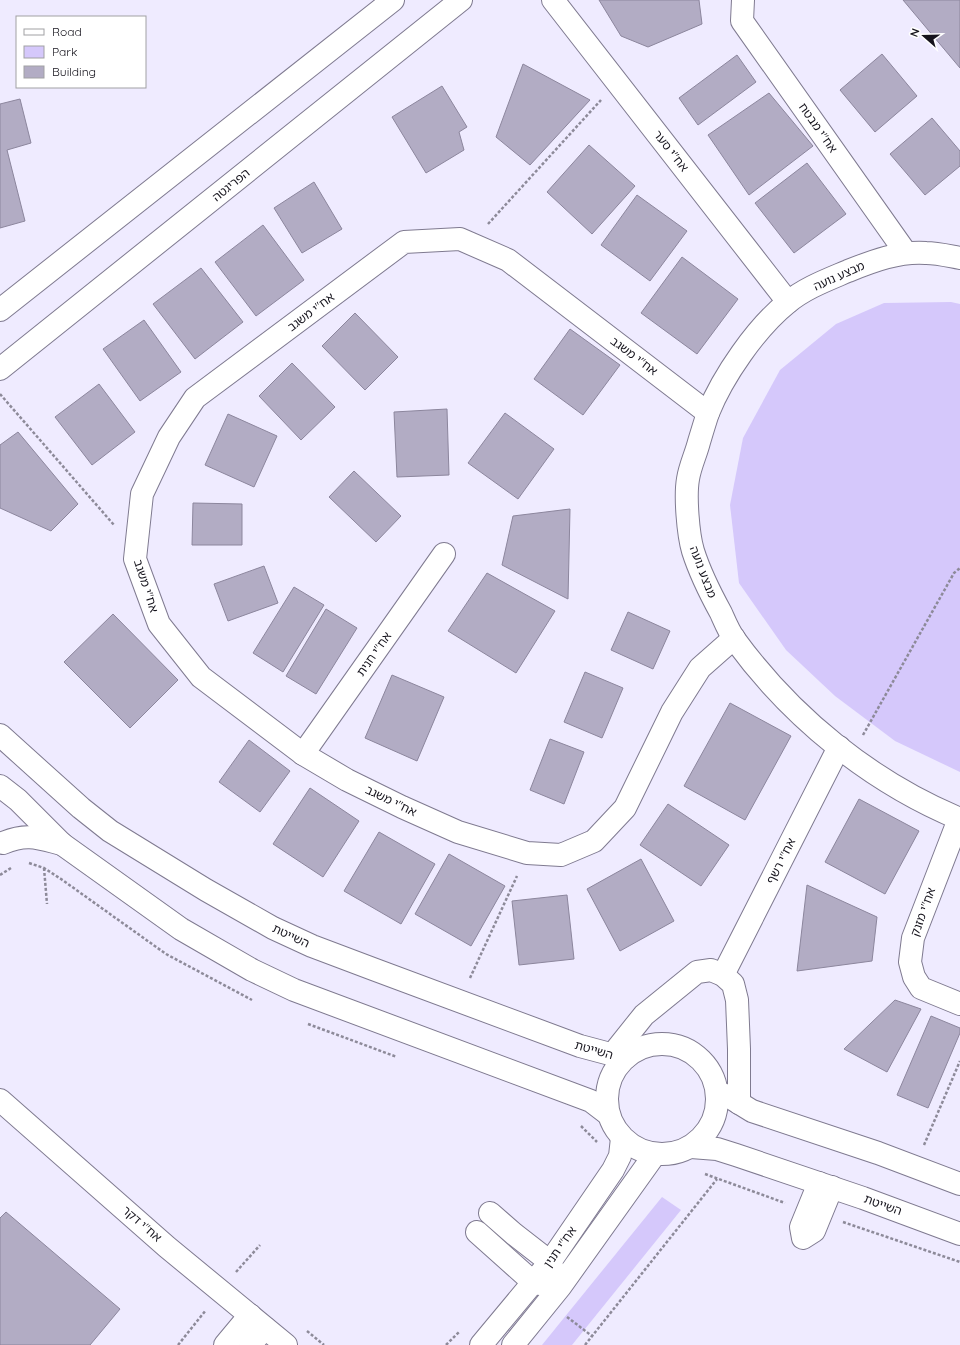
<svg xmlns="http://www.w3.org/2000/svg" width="960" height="1345" viewBox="0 0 960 1345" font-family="Quicksand,'Noto Sans Hebrew',sans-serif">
	<rect width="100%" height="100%" fill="#efebff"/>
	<!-- green -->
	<g fill="#d5c8fb">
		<polygon points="951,302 960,304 960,772 895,741 835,696 786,650 739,583 730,505 743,438 780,370 836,324 884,303"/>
		<polygon points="662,1197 681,1210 572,1345 542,1345"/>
	</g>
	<!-- building -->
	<g fill="#b2acc4" stroke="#8c869d">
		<polygon points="599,0 699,0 702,24 648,47 621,36"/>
		<polygon points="903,0 960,0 960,68"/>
		<polygon points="882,54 917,96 875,132 840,90"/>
		<polygon points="737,55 756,82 698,125 679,98"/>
		<polygon points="523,64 590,100 530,165 496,137"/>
		<polygon points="442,86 467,127 459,132 464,150 426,173 392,117"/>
		<polygon points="769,93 813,146 749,195 708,135"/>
		<polygon points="20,99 31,143 7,150 25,221 0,228 0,104"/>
		<polygon points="932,118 960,151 960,166 925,195 890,154"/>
		<polygon points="589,145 635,186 592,234 547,192"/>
		<polygon points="807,163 846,214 794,253 755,203"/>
		<polygon points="314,182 342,229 302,253 274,208"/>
		<polygon points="637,195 687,231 650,281 601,245"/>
		<polygon points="263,225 304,280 256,316 215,262"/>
		<polygon points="682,257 738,299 697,354 641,313"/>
		<polygon points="201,268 243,322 195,359 153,304"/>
		<polygon points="355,313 398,357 365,390 322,346"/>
		<polygon points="144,320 181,372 140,401 103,349"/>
		<polygon points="570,329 620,365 583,415 534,379"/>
		<polygon points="292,363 335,407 301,440 259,396"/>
		<polygon points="99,384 135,432 92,465 55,417"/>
		<polygon points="447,409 449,475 397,477 394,412"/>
		<polygon points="505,413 554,449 518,499 468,463"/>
		<polygon points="228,414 277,436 254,487 205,465"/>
		<polygon points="18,432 78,504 51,531 0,508 0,445"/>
		<polygon points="354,471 401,516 376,542 329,497"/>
		<polygon points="193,503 242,504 242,545 192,545"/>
		<polygon points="570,509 568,599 502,565 513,516"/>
		<polygon points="264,566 278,603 228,621 214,584"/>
		<polygon points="487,573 555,611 516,673 448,631"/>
		<polygon points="294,587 324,605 283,672 253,653"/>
		<polygon points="326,609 357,628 316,694 286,676"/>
		<polygon points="628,612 670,631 653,669 611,650"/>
		<polygon points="113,614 178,680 130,728 64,662"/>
		<polygon points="585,672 623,688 602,738 564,722"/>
		<polygon points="392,675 444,697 417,761 365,738"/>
		<polygon points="730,703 791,736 745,820 684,786"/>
		<polygon points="550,739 584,752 564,804 530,790"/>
		<polygon points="249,740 290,771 260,812 219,782"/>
		<polygon points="310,788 359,821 323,877 273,844"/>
		<polygon points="859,799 919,831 885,894 825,862"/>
		<polygon points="668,804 729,845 701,886 640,845"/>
		<polygon points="379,832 435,864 401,924 344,891"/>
		<polygon points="449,854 505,886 471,946 415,914"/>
		<polygon points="641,859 674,921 620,951 587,889"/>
		<polygon points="807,885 877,917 872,961 797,971"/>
		<polygon points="567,895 574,959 519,965 512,901"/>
		<polygon points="895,1000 921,1009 887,1072 844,1049"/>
		<polygon points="931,1016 960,1028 960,1033 928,1108 897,1095"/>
		<polygon points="6,1212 120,1309 90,1345 0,1345 0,1218"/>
	</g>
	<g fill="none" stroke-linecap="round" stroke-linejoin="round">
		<defs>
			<g id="minor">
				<polyline points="553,0 788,302"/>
				<polyline points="743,0 742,21 906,253"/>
				<path d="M960,258C949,256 937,253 926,253C899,251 873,261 848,271C827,280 805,288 787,303C756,328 723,376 708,413C705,422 702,432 699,442C696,454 690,466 688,479C685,496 688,534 693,551C700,573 710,593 721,613C725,622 729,632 735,640C792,718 871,782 960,819"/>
				<polyline points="0,310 393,0"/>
				<polyline points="0,369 461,0"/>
				<polyline points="708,413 508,260 460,239 404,242 195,398 169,437 142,494 135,559 159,624 201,677 303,754 347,780 402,807 458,832 527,853 561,855 594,841 625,808 672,712 700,668 734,638"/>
				<polyline points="0,735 81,808 110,831 206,890 273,928 312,946 373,969 580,1046 625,1058"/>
				<polyline points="303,754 444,554"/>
				<polyline points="0,786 18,800 62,844 181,929 252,970 294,990 591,1101 608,1114"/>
				<polyline points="959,819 913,938 910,962 914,977 921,988 960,1004"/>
				<path d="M3,843C27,833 38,838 62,844"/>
				<polyline points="723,975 839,747"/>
				<circle cx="662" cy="1099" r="55"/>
				<polyline points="612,1055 644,1015 697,972 711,970 723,975 733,984 737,1000 739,1049 739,1103"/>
				<polyline points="726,1095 752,1111 878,1153 960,1184"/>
				<polyline points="0,1100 167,1247 286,1345"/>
				<polyline points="691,1147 717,1149 736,1155 863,1198 960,1234"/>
				<polyline points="819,1183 801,1227 803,1238 814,1231 832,1187"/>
				<polyline points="490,1213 514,1234 550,1262 556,1276"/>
				<polyline points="477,1232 534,1283 548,1285"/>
				<polyline points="225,1345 250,1315"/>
				<polyline points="250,1345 265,1328"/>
				<polyline points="481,1345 550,1262 613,1170 620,1156 622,1138"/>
				<polyline points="513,1345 560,1287 655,1154"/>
			</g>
		</defs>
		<!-- minor casing -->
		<use href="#minor" stroke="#7f7a90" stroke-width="24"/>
		<!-- path -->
		<g stroke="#8d8a99" stroke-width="2.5" stroke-dasharray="3 2" stroke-linecap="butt">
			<polyline points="488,224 601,100"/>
			<polyline points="0,394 114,525"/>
			<polyline points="863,735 954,573 960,568"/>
			<polyline points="29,863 44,868 61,879 166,954 252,1000"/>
			<polyline points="44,868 47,904"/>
			<polyline points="0,875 11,868"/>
			<polyline points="470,978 517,876"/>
			<polyline points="308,1024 397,1057"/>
			<polyline points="581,1126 597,1142"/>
			<polyline points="924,1145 960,1061"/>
			<polyline points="705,1174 785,1203"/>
			<polyline points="843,1222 960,1262"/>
			<polyline points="236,1272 260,1245"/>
			<polyline points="567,1317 592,1336"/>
			<polyline points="307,1331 324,1345"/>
			<polyline points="178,1345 206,1310"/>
			<polyline points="446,1345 460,1331"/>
			<polyline points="585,1345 717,1179"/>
		</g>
		<!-- minor -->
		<use href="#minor" stroke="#fff" stroke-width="22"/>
	</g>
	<g text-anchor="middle" stroke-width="3" stroke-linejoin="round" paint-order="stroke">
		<!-- street labels -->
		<g font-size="12" fill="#15131c" stroke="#fff">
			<text transform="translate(818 128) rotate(55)" y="4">אח"י מבטח</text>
			<text transform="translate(671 151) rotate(52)" y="4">אח"י סער</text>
			<text transform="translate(231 185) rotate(-39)" y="4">הפריגטה</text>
			<text transform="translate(839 276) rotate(-24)" y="4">מבצע נועה</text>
			<text transform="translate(311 312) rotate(-37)" y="4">אח"י משגב</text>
			<text transform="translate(634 356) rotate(37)" y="4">אח"י משגב</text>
			<text transform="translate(703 572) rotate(69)" y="4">מבצע נועה</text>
			<text transform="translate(146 586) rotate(72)" y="4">אח"י משגב</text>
			<text transform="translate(374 654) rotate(-55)" y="4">אח"י חנית</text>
			<text transform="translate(391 801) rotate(26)" y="4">אח"י משגב</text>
			<text transform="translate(781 861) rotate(-63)" y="4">אח"י רשף</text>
			<text transform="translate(923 912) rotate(-70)" y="4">אח"י מזנק</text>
			<text transform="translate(291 936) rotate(25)" y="4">השייטת</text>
			<text transform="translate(594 1050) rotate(16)" y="4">השייטת</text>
			<text transform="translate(883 1205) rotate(20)" y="4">השייטת</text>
			<text transform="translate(142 1224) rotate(41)" y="4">אח"י דקר</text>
			<text transform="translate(560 1247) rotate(-55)" y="4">אח"י תנין</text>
		</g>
	</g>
	<!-- legend -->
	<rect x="16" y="16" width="130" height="72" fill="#ffffff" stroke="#a1a1a4"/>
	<rect x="24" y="29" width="20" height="6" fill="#ffffff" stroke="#a1a1a4"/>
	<text x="52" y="36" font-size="12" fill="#15131c">Road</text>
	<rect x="24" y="46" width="20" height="12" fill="#d5c8fb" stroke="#a1a1a4"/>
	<text x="52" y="56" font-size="12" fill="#15131c">Park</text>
	<rect x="24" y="66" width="20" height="12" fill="#b2acc4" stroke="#a1a1a4"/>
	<text x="52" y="76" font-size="12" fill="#15131c">Building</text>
	<!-- north arrow -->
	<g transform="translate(924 36) rotate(290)" stroke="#ffffff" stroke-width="3" paint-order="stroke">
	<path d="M0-3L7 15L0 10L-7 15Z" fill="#15131c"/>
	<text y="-6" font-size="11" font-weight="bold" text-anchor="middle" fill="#15131c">N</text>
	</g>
</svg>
